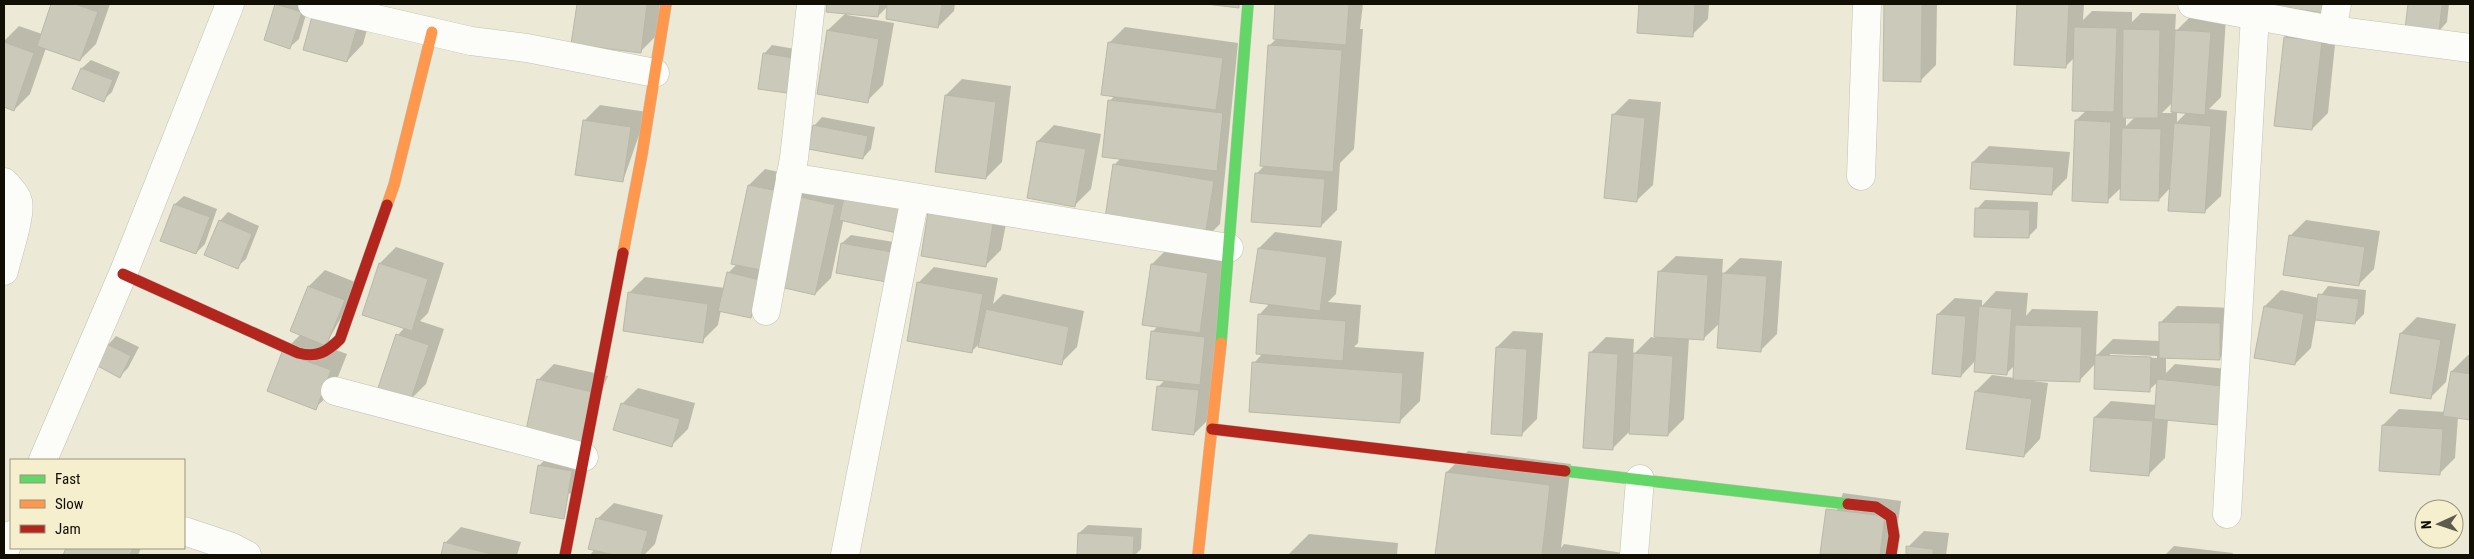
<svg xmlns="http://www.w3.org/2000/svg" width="2474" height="559" viewBox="0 0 2474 559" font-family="'Roboto Condensed',sans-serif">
	<rect width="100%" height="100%" fill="#ece9d6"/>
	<!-- shadow -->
	<g fill="#0003" fill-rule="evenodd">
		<polygon points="53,4 110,4 96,44 80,60 46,48 30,94 14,110 4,106 4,41 19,26 42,34"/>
		<polygon points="277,4 309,4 299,39 290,47 266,39"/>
		<polygon points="578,4 660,4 656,36 640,52 573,43"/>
		<polygon points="828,4 955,4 954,11 938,27 888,6 878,16 847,13 847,15 894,23 883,85 867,101 828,30 846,13 827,11"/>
		<polygon points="1276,4 1363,4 1360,29 1363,29 1354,149 1340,163 1337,210 1321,226 1256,174 1265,165 1270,45 1277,38 1274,38"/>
		<polygon points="1640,4 1709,4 1708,19 1692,35 1638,31"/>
		<polygon points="1885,4 1937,4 1936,65 1920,81 1884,80"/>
		<path d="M2018,4H2084L2083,20L2092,11L2132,12V22L2141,13L2176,14L2175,32L2192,15L2226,17L2221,97L2209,109L2227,111L2221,196L2204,212L2170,188L2159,200L2122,187L2107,201L2076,120L2087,110L2075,57L2065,67L2015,64ZM2172,103V113H2162ZM2177,112H2187L2177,122ZM2126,117H2135L2126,126Z"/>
		<polygon points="2409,4 2449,4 2447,22 2439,31 2406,28"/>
		<polygon points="374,5 363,44 347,61 305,49"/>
		<polygon points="2301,21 2337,25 2328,113 2312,129 2285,37"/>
		<polygon points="1125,27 1238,43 1220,224 1204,240 1114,165 1121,158 1110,101 1115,95 1109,43"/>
		<polygon points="772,45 807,51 802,84 764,54"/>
		<polygon points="91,60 120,72 112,92 103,100 82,68"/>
		<polygon points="962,79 1011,86 1002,162 986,178 946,95"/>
		<polygon points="1629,99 1661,102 1653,185 1636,201 1613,115"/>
		<polygon points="600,105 647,112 623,181 584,121"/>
		<polygon points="822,117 875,127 871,149 863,158 814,126"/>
		<polygon points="1054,125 1101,134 1091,189 1075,205 1038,141"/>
		<polygon points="1989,146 2070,152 2067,178 2051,194 1973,162"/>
		<polygon points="765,169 793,175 759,308 750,317 721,310 718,325 702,341 629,293 645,277 725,288 728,273 737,264 749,185"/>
		<polygon points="813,181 850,189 831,278 815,294 797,197"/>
		<polygon points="946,191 1010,202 1001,250 985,266"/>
		<polygon points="184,196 217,209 205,244 196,253 162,240 175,204"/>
		<polygon points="1985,200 2038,202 2037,228 2028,237 1977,209"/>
		<polygon points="228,212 259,226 246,259 237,267 220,221"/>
		<polygon points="2306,220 2380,231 2374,269 2358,285 2290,236"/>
		<polygon points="1275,232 1342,241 1336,294 1328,302 1361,305 1358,343 1354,347 1424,352 1420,401 1399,422 1254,363 1263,353 1259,315 1270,303 1259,248"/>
		<polygon points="851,235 900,243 895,272 837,272 842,243"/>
		<polygon points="396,247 444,263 428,313 420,321 444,329 426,384 410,400 398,335 405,327 380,263"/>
		<polygon points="1168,248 1224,257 1210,418 1194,434 1154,429 1159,386 1165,380 1153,331 1158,326 1152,264"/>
		<polygon points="1676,256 1723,259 1722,275 1740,258 1782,261 1777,334 1761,350 1720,323 1703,339 1689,338 1684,419 1668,435 1629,432 1612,449 1590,353 1606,337 1634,339 1633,355 1651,337 1655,338 1659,272"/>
		<polygon points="934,267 998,278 993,304 1003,294 1084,311 1077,347 1061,363 980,343 971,352 918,283"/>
		<polygon points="325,270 360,284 325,346 347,354 332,392 315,408 283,352 301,334 309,286"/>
		<polygon points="2328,286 2366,290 2364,314 2355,323 2316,318 2311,348 2295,364 2265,306 2281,290 2319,298"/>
		<path d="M1996,291L2028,293L2026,316L2032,309L2098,311L2096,356L2113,339L2160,341L2161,322L2177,306L2236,308L2235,342L2219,359L2166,357V373L2175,364L2238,370L2235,408L2168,419L2165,458L2149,474L2095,417L2111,401L2156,405L2159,381L2149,390L2096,363L2079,381L2033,379V381L2048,383L2040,439L2024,456L1976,391L1992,375L2015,378V365L2006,374L1976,360L1961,376L1938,314L1955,298L1982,300V306ZM2110,354L2157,356V358L2110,356Z"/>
		<polygon points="2417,317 2456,324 2446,382 2430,398 2401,333"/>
		<polygon points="1513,331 1543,333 1537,419 1521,435 1497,347"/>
		<polygon points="116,336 139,347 128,368 120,376 108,345"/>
		<polygon points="2468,355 2470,355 2470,419 2458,417 2455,458 2439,474 2383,425 2399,409 2445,412 2452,371"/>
		<polygon points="554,364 608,376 581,441 538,380"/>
		<polygon points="638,388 695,403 688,429 672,445 622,404"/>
		<polygon points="555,449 587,455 579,502 539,466"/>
		<polygon points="1468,451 1571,464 1561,548 1564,544 1636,555 1437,555 1447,472"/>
		<polygon points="1843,493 1901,501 1895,544 1884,555 1841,555 1822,553"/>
		<polygon points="614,503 663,515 655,544 644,555 590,555 595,549 597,519"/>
		<polygon points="1088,525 1142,528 1141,549 1135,555 1078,554 1079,533"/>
		<polygon points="461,527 521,542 517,555 442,555 445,543"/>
		<polygon points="1924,531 1949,533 1946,555 1907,555 1908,547"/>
		<polygon points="1309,534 1398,543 1397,555 1288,555"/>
		<polygon points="2174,546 2233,553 2232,555 2165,555"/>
		<polygon points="67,548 141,548 138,555 64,555"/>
	</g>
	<!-- building -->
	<g fill="#cbc9b9" stroke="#bab8a9">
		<polygon points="51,4 75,4 98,12 80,61 37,46"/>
		<polygon points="275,4 302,12 290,49 264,40"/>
		<polygon points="577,4 647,4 641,53 571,44"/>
		<polygon points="827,4 880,4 878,17 826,12"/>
		<polygon points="887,4 942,4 938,28 886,19"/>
		<polygon points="1206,4 1239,4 1239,8"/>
		<polygon points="1275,4 1349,4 1346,45 1273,39"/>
		<polygon points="1639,4 1695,4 1693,37 1637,33"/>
		<polygon points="1884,4 1922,4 1921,82 1883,81"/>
		<polygon points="2017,4 2069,4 2066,68 2014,65"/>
		<polygon points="2273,4 2334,4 2332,14 2273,6"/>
		<polygon points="2408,4 2442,4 2439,32 2405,29"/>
		<polygon points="314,9 359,21 347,62 303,50"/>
		<polygon points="2074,27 2117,28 2114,112 2072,111"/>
		<polygon points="2123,29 2160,30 2158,118 2122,118"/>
		<polygon points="827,30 879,39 868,103 817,94"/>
		<polygon points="2175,30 2211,32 2205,115 2171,112"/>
		<polygon points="2284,37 2322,41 2312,130 2274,126"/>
		<polygon points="4,42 34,53 14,111 4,107"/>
		<polygon points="1108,42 1223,58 1216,110 1101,95"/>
		<polygon points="1268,45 1342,50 1333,172 1260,166"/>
		<polygon points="763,53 799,59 794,94 758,89"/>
		<polygon points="81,68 113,80 104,102 72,89"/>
		<polygon points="945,95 996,102 986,179 935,172"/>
		<polygon points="1108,100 1223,113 1217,171 1102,157"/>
		<polygon points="1612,114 1645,118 1637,202 1604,198"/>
		<polygon points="583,120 631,127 623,182 575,175"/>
		<polygon points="2075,120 2111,122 2108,203 2072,201"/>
		<polygon points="2174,123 2211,126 2205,213 2168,211"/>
		<polygon points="813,125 868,136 863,159 808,149"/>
		<polygon points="2122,128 2161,129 2159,201 2120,200"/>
		<polygon points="1037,141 1086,149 1075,207 1027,198"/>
		<polygon points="1972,162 2054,167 2052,195 1970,189"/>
		<polygon points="1113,164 1214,181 1204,242 1104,225"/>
		<polygon points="1255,173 1325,179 1321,227 1251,222"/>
		<polygon points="748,185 778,191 761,270 731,264"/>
		<polygon points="845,193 903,205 897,233 839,220"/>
		<polygon points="796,196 835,205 815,295 776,286"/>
		<polygon points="174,204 210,217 196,254 160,241"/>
		<polygon points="929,206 994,218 986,267 921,256"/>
		<polygon points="1975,208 2030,210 2029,238 1974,237"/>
		<polygon points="219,220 252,234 238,269 204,255"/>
		<polygon points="2289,235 2365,247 2359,286 2283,275"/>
		<polygon points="841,243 892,252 887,282 836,273"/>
		<polygon points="1258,248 1327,257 1320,311 1250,302"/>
		<polygon points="379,263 428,279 412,331 362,315"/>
		<polygon points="1151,264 1208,273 1200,333 1142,325"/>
		<polygon points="1658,271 1708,275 1704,340 1654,337"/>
		<polygon points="727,272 760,280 751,318 718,311"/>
		<polygon points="1722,273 1767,276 1761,352 1717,348"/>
		<polygon points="917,282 983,294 972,353 907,341"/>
		<polygon points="308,286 345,300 326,346 290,331"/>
		<polygon points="628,292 708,304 703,343 623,331"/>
		<polygon points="2318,294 2359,299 2355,324 2315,320"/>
		<polygon points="1979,306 2012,309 2007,375 1974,372"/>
		<polygon points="2264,306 2304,314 2295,365 2254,358"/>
		<polygon points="986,309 1069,327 1062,365 978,347"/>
		<polygon points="1258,314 1346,321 1343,361 1256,354"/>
		<polygon points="1937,314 1966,316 1961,377 1932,374"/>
		<polygon points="2159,322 2220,323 2220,360 2159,358"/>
		<polygon points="2015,325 2082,327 2080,382 2013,380"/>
		<polygon points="1151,331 1205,337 1200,385 1146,379"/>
		<polygon points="2400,333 2441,340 2431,399 2390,393"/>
		<polygon points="396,334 429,345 410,402 377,391"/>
		<polygon points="107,344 131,356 120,378 96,365"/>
		<polygon points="1496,347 1527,349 1522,436 1491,434"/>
		<polygon points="282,352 331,370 316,410 267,391"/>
		<polygon points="1589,352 1618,354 1613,450 1583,448"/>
		<polygon points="1633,353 1673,356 1668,436 1629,434"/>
		<polygon points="2095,355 2151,357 2150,392 2094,389"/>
		<polygon points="1252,362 1403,373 1400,423 1249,412"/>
		<polygon points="2451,371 2470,374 2470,420 2443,416"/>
		<polygon points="537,379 592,392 581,442 526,430"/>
		<polygon points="2157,379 2223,386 2219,425 2154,419"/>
		<polygon points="1157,386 1199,390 1194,435 1152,430"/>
		<polygon points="1975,391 2032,399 2024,457 1966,449"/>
		<polygon points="621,403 680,419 672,447 613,430"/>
		<polygon points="2094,417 2153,421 2149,476 2090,471"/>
		<polygon points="2382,425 2443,429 2440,475 2379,471"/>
		<polygon points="538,465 572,471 564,519 530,513"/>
		<polygon points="1446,472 1550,485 1542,555 1435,555"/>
		<polygon points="1826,509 1885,516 1880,555 1820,554"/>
		<polygon points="596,518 648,531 641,555 614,555 588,549"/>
		<polygon points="1078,533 1134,536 1133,555 1077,555"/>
		<polygon points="444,542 495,555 441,555"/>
		<polygon points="1906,546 1933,549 1933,555 1906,555"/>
		<polygon points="66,548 133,548 130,555 63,555"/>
	</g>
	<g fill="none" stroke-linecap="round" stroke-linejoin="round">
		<defs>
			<g id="street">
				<polyline points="312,4 471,41 527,48 655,73"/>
				<polyline points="2192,4 2332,30 2470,48"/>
				<polyline points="2332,30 2337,4"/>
				<polyline points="1861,176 1867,4"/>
				<polyline points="790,177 1229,248"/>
				<path d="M4,182C9,187 16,194 18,201C22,213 7,257 4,271"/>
				<polyline points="766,311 794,158 811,4"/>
				<polyline points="335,391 584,457"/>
				<polyline points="43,460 125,269 230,4"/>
				<polyline points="2227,514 2255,15"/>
				<polyline points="184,531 232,547 247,555"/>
				<polyline points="4,553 11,535"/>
				<polyline points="845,555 915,198"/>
				<polyline points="1634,555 1640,479"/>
			</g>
			<g id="fast">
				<polyline points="1221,343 1248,4"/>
				<polyline points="1565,471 1848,504"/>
			</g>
			<g id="slow">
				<polyline points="387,205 394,185 432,32"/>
				<polyline points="623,253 642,154 666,4"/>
				<polyline points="1198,555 1221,343"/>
			</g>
			<g id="jam">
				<path d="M123,274L298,353C317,358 327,352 340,339L387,205"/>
				<polyline points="1212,429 1565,471"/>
				<polyline points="1848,504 1876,507 1891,517 1894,536 1891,555"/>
				<polyline points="565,555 623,253"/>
			</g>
		</defs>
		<!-- street casing -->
		<use href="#street" stroke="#c3c1b2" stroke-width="29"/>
		<!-- fast casing -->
		<use href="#fast" stroke="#c3c1b2" stroke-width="12"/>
		<!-- slow casing -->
		<use href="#slow" stroke="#c3c1b2" stroke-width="12"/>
		<!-- jam casing -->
		<use href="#jam" stroke="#c3c1b2" stroke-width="12"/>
		<!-- street -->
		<use href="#street" stroke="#fcfcf9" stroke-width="28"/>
		<!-- fast -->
		<use href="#fast" stroke="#63d668" stroke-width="11"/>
		<!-- slow -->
		<use href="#slow" stroke="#ff974d" stroke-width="11"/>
		<!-- jam -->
		<use href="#jam" stroke="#b3261e" stroke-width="11"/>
	</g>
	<!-- border -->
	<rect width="2474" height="559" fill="none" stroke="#110e04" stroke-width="10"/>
	<!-- legend -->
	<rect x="10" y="459" width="175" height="90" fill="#f5efcd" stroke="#9a957d"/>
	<rect x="20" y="475" width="25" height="8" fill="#63d668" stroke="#9a957d"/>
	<text x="55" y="484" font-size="15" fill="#110e04">Fast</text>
	<rect x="20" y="500" width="25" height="8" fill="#ff974d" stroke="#9a957d"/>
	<text x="55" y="509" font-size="15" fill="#110e04">Slow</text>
	<rect x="20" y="525" width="25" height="8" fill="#b3261e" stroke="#9a957d"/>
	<text x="55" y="534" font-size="15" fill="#110e04">Jam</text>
	<!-- north arrow -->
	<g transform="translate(2439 524) rotate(267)"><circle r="24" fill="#f5efcd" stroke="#9a957d"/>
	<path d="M0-4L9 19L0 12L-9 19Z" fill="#5e5b4e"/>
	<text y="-8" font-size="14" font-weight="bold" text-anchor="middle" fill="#110e04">N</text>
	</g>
</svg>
